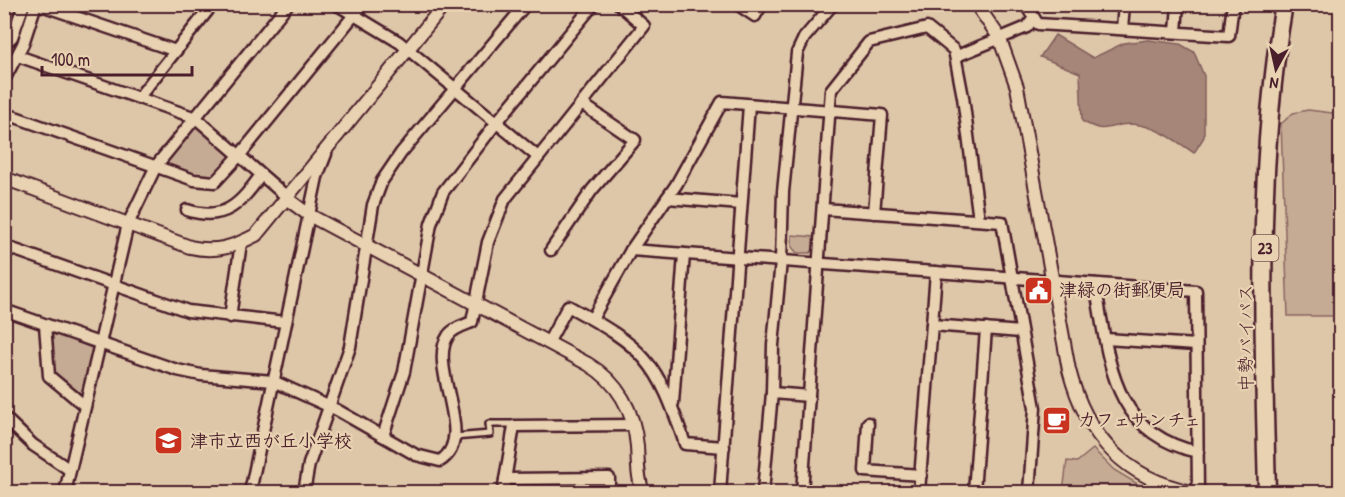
<svg xmlns="http://www.w3.org/2000/svg" width="1345" height="497" viewBox="0 0 1345 497" font-family="'Patrick Hand','Klee One',sans-serif">
	<rect width="100%" height="100%" fill="#dec7a9"/>
	<filter id="ink" filterUnits="userSpaceOnUse"><feTurbulence type="fractalNoise" baseFrequency=".0167" numOctaves="2"/><feDisplacementMap in="SourceGraphic" scale="12" xChannelSelector="R" yChannelSelector="G"/><feConvolveMatrix kernelMatrix="1 2 1 2 8 2 1 2 1" color-interpolation-filters="sRGB"/></filter>
	<g filter="url(#ink)">
		<!-- green -->
		<g fill="#c6ab94" stroke="#886560" stroke-width="1.5">
			<polygon points="1308,110 1340,114 1340,316 1288,316 1281,124 1293,113"/>
			<polygon points="197,126 231,155 231,161 213,178 205,179 167,166 165,162 193,127"/>
			<polygon points="792,235 815,237 815,248 810,253 797,253 792,247"/>
			<polygon points="52,332 94,349 83,397 80,398 52,375 50,334"/>
			<polygon points="1093,449 1114,470 1151,492 1063,492 1067,461 1077,462"/>
		</g>
		<!-- water -->
		<path fill="#a68679" stroke="#815d5a" stroke-width="1.5" d="M1055,35L1093,58L1124,43L1148,40L1180,44L1194,52L1204,76V137L1194,153C1174,139 1155,125 1130,124C1107,124 1108,136 1082,121L1080,73L1040,57Z"/>
		<g fill="none" stroke-linecap="round" stroke-linejoin="round">
			<defs>
				<polyline id="service" points="454,437 490,434 489,424 510,424 514,426"/>
				<g id="minor">
					<polyline points="38,4 176,51"/>
					<polyline points="336,4 399,42 538,157"/>
					<polyline points="737,4 755,16 762,4"/>
					<polyline points="1025,4 1038,24 1229,36 1233,4"/>
					<polyline points="1122,29 1124,4"/>
					<polyline points="1176,32 1178,4"/>
					<polyline points="4,44 12,37 24,4"/>
					<polyline points="18,56 196,118 287,197"/>
					<polyline points="957,56 1027,27 1034,18"/>
					<polyline points="4,80 23,44 36,4"/>
					<polyline points="139,97 213,4"/>
					<polyline points="4,113 194,180 215,182 239,156 363,4"/>
					<polyline points="667,198 741,204"/>
					<polyline points="823,209 1002,222 1035,408 1029,492"/>
					<path d="M187,210C225,222 240,204 261,175"/>
					<polyline points="874,213 882,115 722,102 676,185 631,250 1196,291 1198,492"/>
					<polyline points="4,246 188,311 285,322"/>
					<polyline points="551,250 592,190 635,140 582,104"/>
					<path d="M1095,284C1109,356 1109,433 1198,452"/>
					<path d="M4,310L177,370L201,375L273,381L337,410L416,455L440,461C478,438 427,367 448,336C453,328 465,325 472,322L488,242L505,199L644,26L619,4"/>
					<polyline points="230,317 241,243"/>
					<polyline points="592,319 631,250"/>
					<polyline points="45,325 49,376 85,406"/>
					<polyline points="932,325 1021,332"/>
					<polyline points="1106,339 1196,345"/>
					<path d="M548,343L568,306C645,348 657,360 685,444L724,447"/>
					<polyline points="772,393 809,396"/>
					<polyline points="673,403 684,254"/>
					<polyline points="4,417 33,445 70,470"/>
					<polyline points="868,423 865,471 921,475"/>
					<polyline points="383,436 404,372 431,224 443,192 497,122 594,4"/>
					<polyline points="505,479 609,478 609,492"/>
					<polyline points="65,492 128,224 156,166 288,4"/>
					<polyline points="250,492 317,177 326,154"/>
					<polyline points="304,492 309,464 350,347 373,205 382,181 401,153 526,4"/>
					<polyline points="503,492 514,426 633,425"/>
					<polyline points="720,492 749,105"/>
					<polyline points="763,492 772,393 773,345 781,261 783,192 797,53 804,38 833,4"/>
					<polyline points="802,492 831,90 869,42 927,28 954,50 963,97 979,220"/>
					<polyline points="919,492 936,272"/>
					<polyline points="974,492 986,329"/>
				</g>
				<g id="tertiary">
					<path d="M976,4L999,37L1017,87L1069,370C1086,436 1124,478 1192,492"/>
					<path d="M4,178L190,247C216,253 233,247 256,235L445,4"/>
					<path d="M286,198L309,215L588,364C618,382 634,411 637,446C638,462 637,477 643,492"/>
				</g>
				<path id="trunk" d="M1267,492C1263,330 1256,165 1284,4"/>
			</defs>
			<!-- service casing -->
			<use href="#service" stroke="#4a1f2b" stroke-width="10"/>
			<!-- minor casing -->
			<use href="#minor" stroke="#4a1f2b" stroke-width="15"/>
			<!-- tertiary casing -->
			<use href="#tertiary" stroke="#4a1f2b" stroke-width="16"/>
			<!-- trunk casing -->
			<use href="#trunk" stroke="#4a1f2b" stroke-width="21"/>
			<!-- service -->
			<use href="#service" stroke="#e8d2b1" stroke-width="5"/>
			<!-- minor -->
			<use href="#minor" stroke="#e8d2b1" stroke-width="10"/>
			<!-- tertiary -->
			<use href="#tertiary" stroke="#e8d2b1" stroke-width="12"/>
			<!-- trunk -->
			<use href="#trunk" stroke="#e8d2b1" stroke-width="16"/>
		</g>
	</g>
	<!-- icons -->
	<defs>
		<symbol id="civic-square" viewBox="-11 -11 22 22"><rect x="-9" y="-9" width="18" height="18" rx="4" fill="#c8321e" stroke="#e8d2b1"/><path d="M-.6-6.5H3V-4.5H.6V-3L4-1V1h2V6H-6V1h2V-1L-.6-3ZM-1.2 2.5V6h2.4V2.5Z" fill="#fff"/></symbol>
		<symbol id="cafe-square" viewBox="-11 -11 22 22"><rect x="-9" y="-9" width="18" height="18" rx="4" fill="#c8321e" stroke="#e8d2b1"/><path d="M-5.5-4.5H6V0H3Q3 3.5 0 3.5H-2.5Q-5.5 3.5-5.5 0ZM3-3.2v2h1.7v-2ZM-6 4.5H4V6H-6Z" fill="#fff"/></symbol>
		<symbol id="school-square" viewBox="-11 -11 22 22"><rect x="-9" y="-9" width="18" height="18" rx="4" fill="#c8321e" stroke="#e8d2b1"/><path d="M0-5L7-2L0 1L-7-2ZM-4 1L0 2.5L4 1V4Q0 6-4 4Z" fill="#fff"/></symbol>
	</defs>
	<g fill-rule="evenodd">
		<use href="#civic-square" x="1022" y="274" width="33" height="33"/>
		<use href="#cafe-square" x="1040" y="404" width="33" height="33"/>
		<use href="#school-square" x="152" y="424" width="33" height="33"/>
	</g>
	<g text-anchor="middle" stroke-width="4.5" stroke-linejoin="round" paint-order="stroke">
		<!-- shield labels -->
		<rect fill="#e8d2b1" stroke="#795553" stroke-width="1.5" x="1251.5" y="235" width="27" height="26" rx="4.5"/>
		<g font-size="16" font-weight="bold" fill="#4a1f2b">
			<text x="1265" y="254">23</text>
		</g>
		<!-- poi labels -->
		<g font-size="18" font-weight="bold" fill="#4a1f2b" stroke="#e8d2b1" text-anchor="start">
			<text x="1059" y="296">津緑の街郵便局</text>
			<text x="1078" y="426">カフェサンチェ</text>
			<text x="190" y="447">津市立西が丘小学校</text>
		</g>
		<!-- street labels -->
		<g font-size="18" fill="#4a1f2b" stroke="#e8d2b1">
			<text transform="translate(1246 338) rotate(-90)" y="6">中勢バイパス</text>
		</g>
	</g>
	<!-- margin -->
	<rect width="1345" height="497" fill="none" stroke="#e8d2b1" stroke-width="24"/>
	<rect x="12" y="12" width="1321" height="473" fill="none" stroke="#4a1f2b" stroke-width="2" filter="url(#ink)"/>
	<!-- north arrow -->
	<g transform="translate(1276 69) rotate(188)" stroke="#e8d2b1" stroke-width="4.5" paint-order="stroke">
	<path d="M0-4.5L10 22L0 15L-10 22Z" fill="#4a1f2b"/>
	<text y="-9" font-size="16" font-weight="bold" text-anchor="middle" fill="#4a1f2b">N</text>
	</g>
	<!-- scale -->
	<path d="M42 66v9h150v-9" fill="none" stroke="#4a1f2b" stroke-width="3"/>
	<text x="51" y="66" font-size="18" fill="#4a1f2b" stroke="#e8d2b1" stroke-width="4.5" paint-order="stroke">100 m</text>
</svg>
